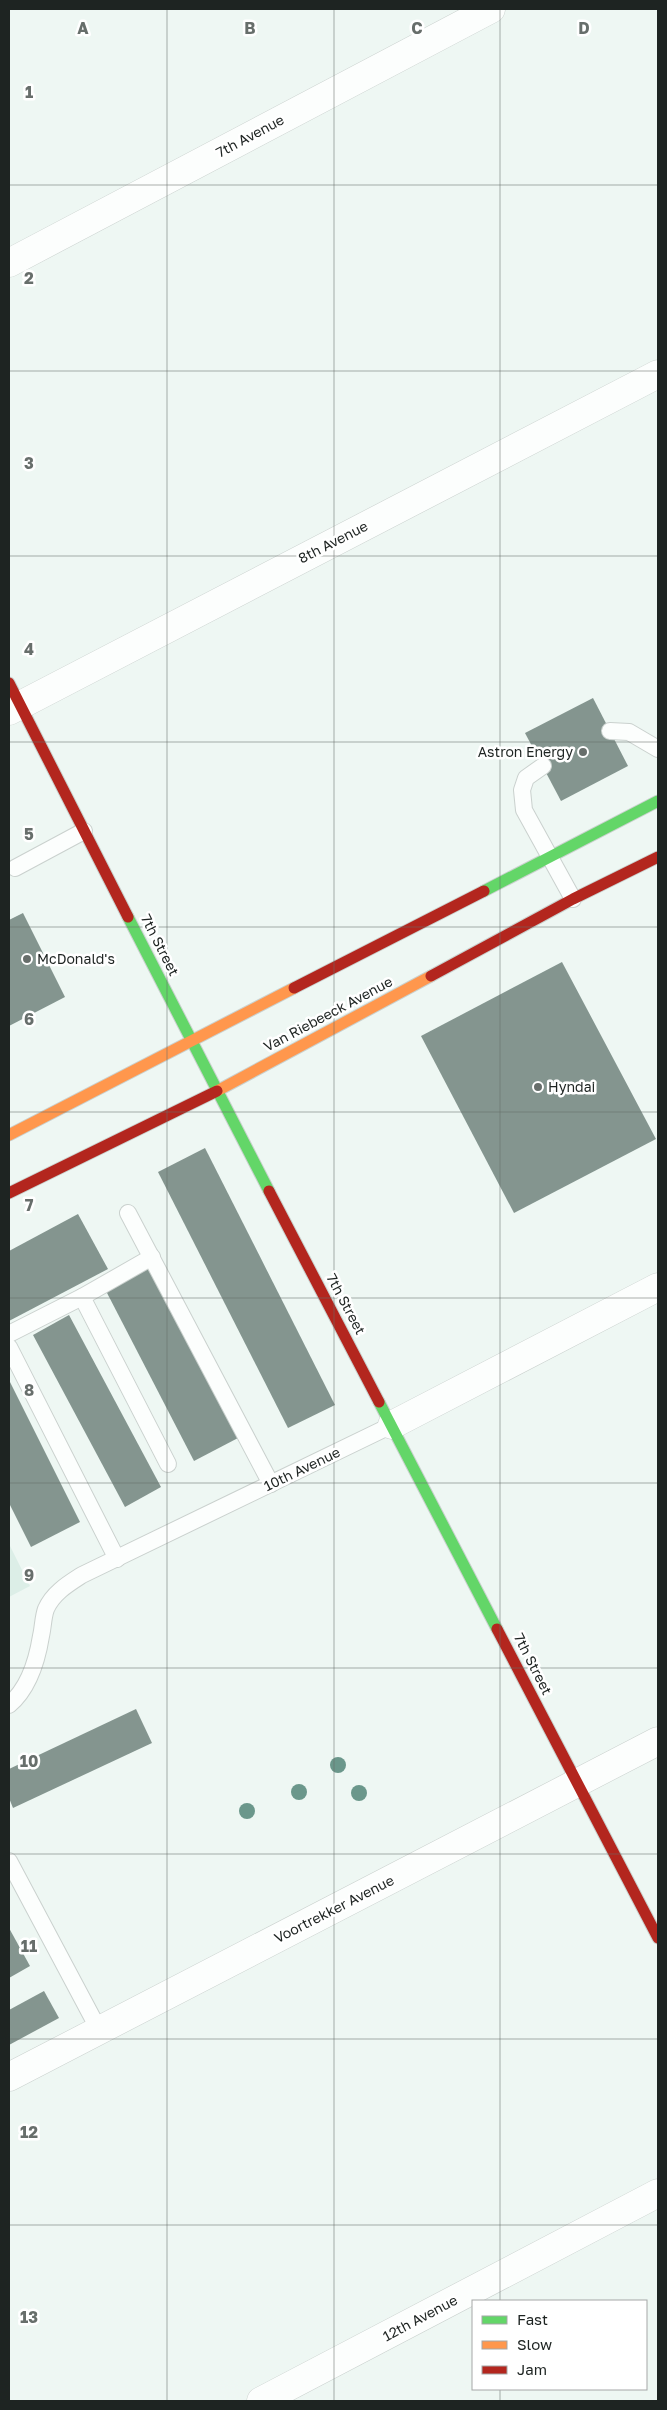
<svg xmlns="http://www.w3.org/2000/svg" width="667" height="2410" viewBox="0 0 667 2410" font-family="'Golos Text',sans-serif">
	<rect width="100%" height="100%" fill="#eef7f3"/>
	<!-- built -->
	<polygon fill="#dceee7" points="9,1544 30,1586 9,1597"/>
	<!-- building -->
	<g fill="#84958f">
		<polygon points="593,698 628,766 561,801 525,733"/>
		<polygon points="23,913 65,997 9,1026 9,920"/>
		<polygon points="562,962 656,1139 514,1213 421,1036"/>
		<polygon points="205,1148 335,1405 288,1428 158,1172"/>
		<polygon points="78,1214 108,1269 9,1321 9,1251"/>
		<polygon points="150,1268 238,1438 194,1461 106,1291"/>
		<polygon points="69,1315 161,1487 125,1507 33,1335"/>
		<polygon points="9,1380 80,1522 31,1547 9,1503"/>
		<polygon points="136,1709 152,1743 13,1808 9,1798 9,1769"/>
		<polygon points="9,1928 30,1966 9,1978"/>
		<polygon points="44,1991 59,2018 9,2045 9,2010"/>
	</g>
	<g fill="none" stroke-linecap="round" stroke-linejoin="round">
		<defs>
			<g id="lane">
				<polyline points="610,731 629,732 658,749"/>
				<polyline points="543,766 526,778 522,790 524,810 573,899"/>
				<polyline points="15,868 84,831"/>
				<polyline points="128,1213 271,1484"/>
				<polyline points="82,1297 168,1464"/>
				<polyline points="9,1334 82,1297 152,1257"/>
				<polyline points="9,1347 117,1559"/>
				<path d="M9,1705C29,1688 37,1661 41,1636C43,1628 43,1617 46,1609C53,1593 68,1584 82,1575L392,1425"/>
				<polyline points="9,1861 99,2030"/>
			</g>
			<g id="street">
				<polyline points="9,263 491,9"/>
				<polyline points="9,711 658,374"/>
				<polyline points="392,1425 658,1287"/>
				<polyline points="9,2077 658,1741"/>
				<polyline points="261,2401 658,2193"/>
			</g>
			<g id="fast">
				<polyline points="484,891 658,801"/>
				<polyline points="128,917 269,1191"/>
				<polyline points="379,1402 497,1629"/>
			</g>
			<g id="slow">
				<polyline points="217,1091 431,976"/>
				<polyline points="9,1135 294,988"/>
			</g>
			<g id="jam">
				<polyline points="9,683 128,917"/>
				<polyline points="431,976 573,899 658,857"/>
				<polyline points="294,988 484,891"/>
				<polyline points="269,1191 379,1402"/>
				<polyline points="9,1193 217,1091"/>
				<polyline points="497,1629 658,1938"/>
			</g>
		</defs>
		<!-- lane casing -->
		<use href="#lane" stroke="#cad1ce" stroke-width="18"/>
		<!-- street casing -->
		<use href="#street" stroke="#cad1ce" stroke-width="29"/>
		<!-- fast casing -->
		<use href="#fast" stroke="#cad1ce" stroke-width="13"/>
		<!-- slow casing -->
		<use href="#slow" stroke="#cad1ce" stroke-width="13"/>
		<!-- jam casing -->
		<use href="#jam" stroke="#cad1ce" stroke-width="13"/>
		<!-- lane -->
		<use href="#lane" stroke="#fcfefd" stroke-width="16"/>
		<!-- street -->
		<use href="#street" stroke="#fcfefd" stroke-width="28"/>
		<!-- fast -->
		<use href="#fast" stroke="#63d668" stroke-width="11"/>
		<!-- slow -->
		<use href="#slow" stroke="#ff974d" stroke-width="11"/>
		<!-- jam -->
		<use href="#jam" stroke="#b3261e" stroke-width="11"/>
	</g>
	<!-- trees -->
	<g fill="#6b978b">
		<circle cx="338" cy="1765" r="8"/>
		<circle cx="299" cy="1792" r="8"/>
		<circle cx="359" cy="1793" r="8"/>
		<circle cx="247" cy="1811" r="8"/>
	</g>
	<!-- grid -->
	<path fill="none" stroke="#676e6b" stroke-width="1" stroke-opacity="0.55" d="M167,9V2401M334,9V2401M500,9V2301M9,185H658M9,371H658M9,556H658M9,742H658M9,927H658M9,1112H658M9,1298H658M9,1483H658M9,1668H658M9,1854H658M9,2039H658M9,2225H658M500,2389V2401"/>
	<!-- markers -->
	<g fill="#676e6b" stroke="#fff" stroke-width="2">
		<circle cx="583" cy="752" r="5"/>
		<circle cx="27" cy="959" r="5"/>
		<circle cx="538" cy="1087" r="5"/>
	</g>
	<g text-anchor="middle" stroke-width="5" stroke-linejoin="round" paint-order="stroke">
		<!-- street labels -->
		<g font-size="14" fill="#1e2422" stroke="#fff">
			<text transform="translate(250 136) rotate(-28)" y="5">7th Avenue</text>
			<text transform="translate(333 542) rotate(-27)" y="5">8th Avenue</text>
			<text transform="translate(160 945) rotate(63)" y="5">7th Street</text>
			<text transform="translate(328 1014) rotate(-28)" y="5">Van Riebeeck Avenue</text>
			<text transform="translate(346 1304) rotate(62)" y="5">7th Street</text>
			<text transform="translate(302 1469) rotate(-26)" y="5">10th Avenue</text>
			<text transform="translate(533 1664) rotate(63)" y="5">7th Street</text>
			<text transform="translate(334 1909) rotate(-27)" y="5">Voortrekker Avenue</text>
			<text transform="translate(420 2318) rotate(-28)" y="5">12th Avenue</text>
		</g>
		<!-- poi labels -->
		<g font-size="14" fill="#1e2422" stroke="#fff" text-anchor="start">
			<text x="573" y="757" text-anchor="end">Astron Energy</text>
			<text x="37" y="964">McDonald's</text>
			<text x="548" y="1092">Hyndai</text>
		</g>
	</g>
	<g font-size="16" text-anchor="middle" font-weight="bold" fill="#676e6b" stroke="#fff" stroke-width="5" stroke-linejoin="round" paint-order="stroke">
		<text x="83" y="34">A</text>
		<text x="250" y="34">B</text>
		<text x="417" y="34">C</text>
		<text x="584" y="34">D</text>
		<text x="29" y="98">1</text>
		<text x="29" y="284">2</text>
		<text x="29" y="469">3</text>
		<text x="29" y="655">4</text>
		<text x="29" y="840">5</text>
		<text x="29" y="1025">6</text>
		<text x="29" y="1211">7</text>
		<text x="29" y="1396">8</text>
		<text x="29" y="1581">9</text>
		<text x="29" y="1767">10</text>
		<text x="29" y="1952">11</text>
		<text x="29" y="2138">12</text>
		<text x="29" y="2323">13</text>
	</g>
	<!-- border -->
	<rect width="667" height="2410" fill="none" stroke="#1e2422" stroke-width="20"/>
	<!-- legend -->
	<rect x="472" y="2300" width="175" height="90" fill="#ffffff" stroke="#a5a7a7"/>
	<rect x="482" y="2316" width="25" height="8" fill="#63d668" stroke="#a5a7a7"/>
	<text x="517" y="2325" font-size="15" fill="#1e2422">Fast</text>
	<rect x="482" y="2341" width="25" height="8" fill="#ff974d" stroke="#a5a7a7"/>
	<text x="517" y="2350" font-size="15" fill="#1e2422">Slow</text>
	<rect x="482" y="2366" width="25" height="8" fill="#b3261e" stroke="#a5a7a7"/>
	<text x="517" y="2375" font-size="15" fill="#1e2422">Jam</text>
</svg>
